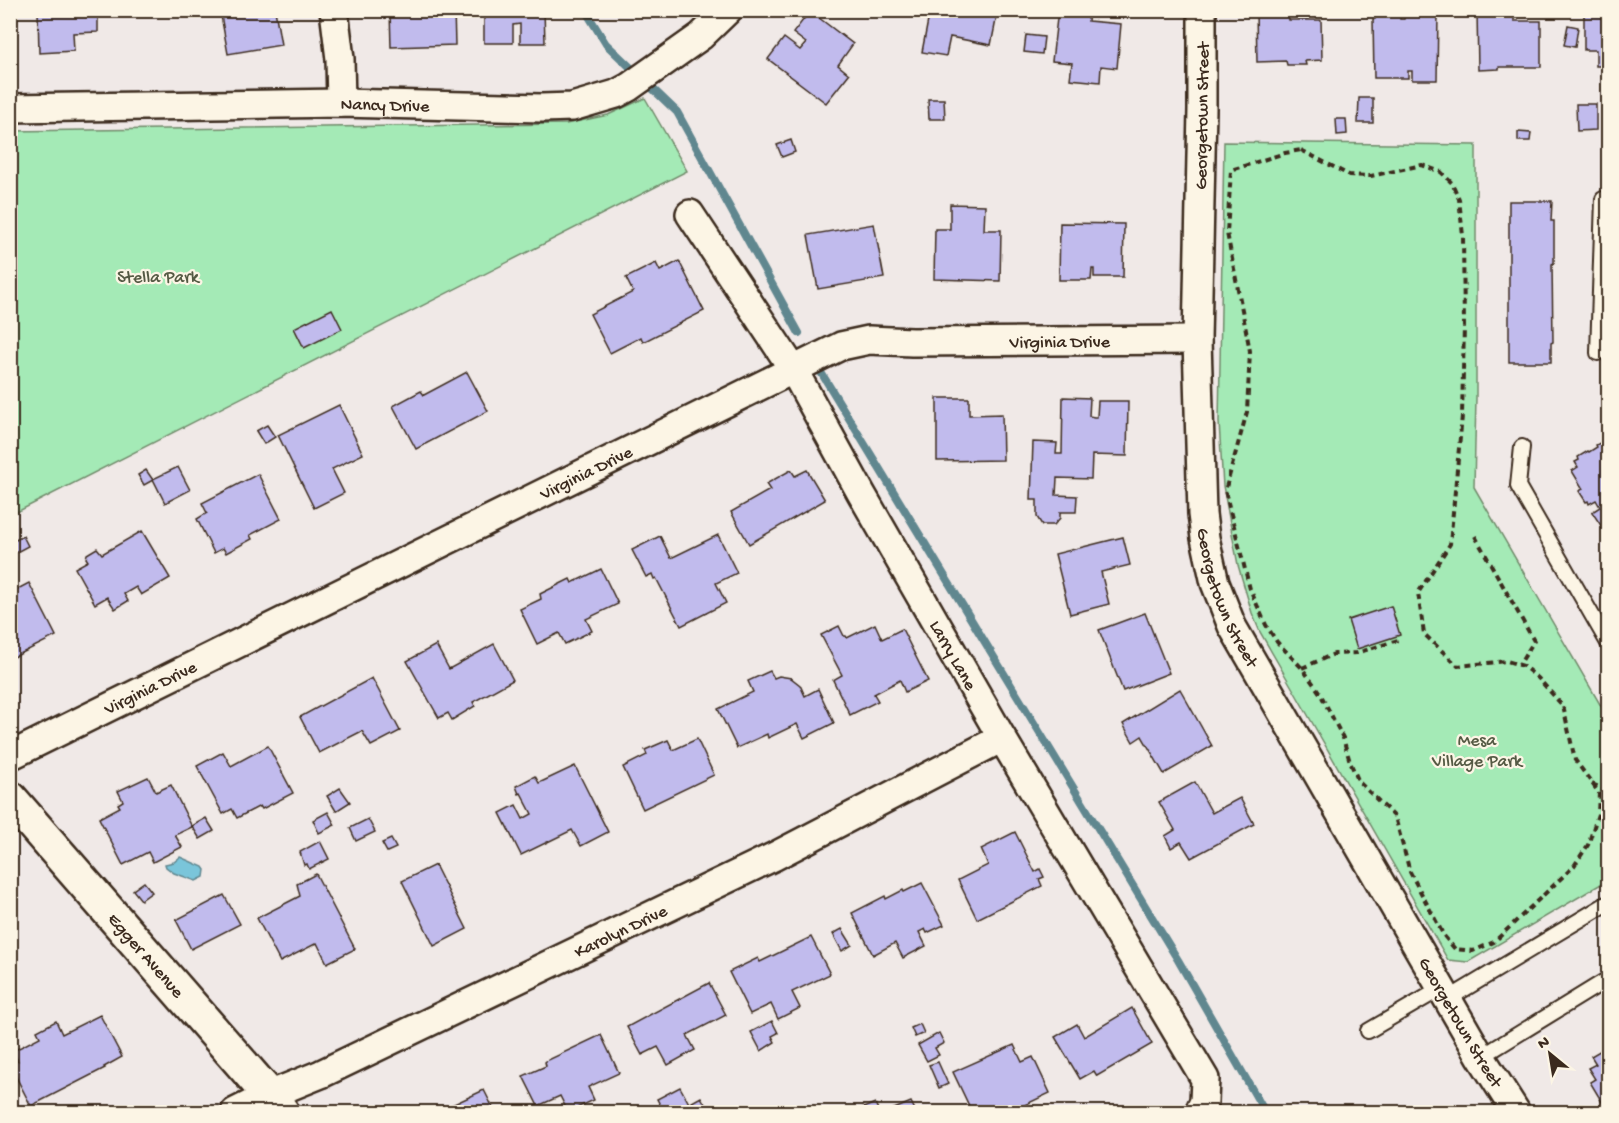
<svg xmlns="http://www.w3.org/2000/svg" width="1619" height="1123" viewBox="0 0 1619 1123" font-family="'Gochi Hand',sans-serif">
	<rect width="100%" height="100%" fill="#f0e9e7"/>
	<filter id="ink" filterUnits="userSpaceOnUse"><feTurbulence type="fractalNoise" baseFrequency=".0167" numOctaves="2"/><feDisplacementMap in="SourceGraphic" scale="12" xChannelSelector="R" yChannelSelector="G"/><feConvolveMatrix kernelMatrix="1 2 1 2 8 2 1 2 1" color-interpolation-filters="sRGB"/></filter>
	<g filter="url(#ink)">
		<!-- green -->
		<g fill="#a4eab6" stroke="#708a6a" stroke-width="1.5">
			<polygon points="645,98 687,171 11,515 11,131 566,124 608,115"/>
			<polygon points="1224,142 1476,145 1476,398 1474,487 1608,718 1608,880 1468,962 1448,960 1293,689 1260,632 1252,613 1238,565 1223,486 1219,422"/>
		</g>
		<!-- water -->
		<polygon fill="#7ac5da" stroke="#61878f" stroke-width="1.5" points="180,857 203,867 205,870 204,877 196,881 174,873 166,867 165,864 174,862"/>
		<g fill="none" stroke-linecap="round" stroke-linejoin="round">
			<!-- stream -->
			<g stroke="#61878f" stroke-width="8">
				<polyline points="585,10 606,44 677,112 799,333"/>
				<polyline points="822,374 1178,960 1265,1112"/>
			</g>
		</g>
		<!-- building -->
		<g fill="#c1bbed" stroke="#3b2a1e" stroke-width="1.5">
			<polygon points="38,10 98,10 98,32 73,33 74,51 39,53"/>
			<polygon points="220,10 275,10 281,45 228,54"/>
			<polygon points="390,10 454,10 455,45 391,47"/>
			<polygon points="484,10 544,10 545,43 520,43 520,24 513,25 513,43 484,43"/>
			<polygon points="930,10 998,10 991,45 950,37 946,56 922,52"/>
			<polygon points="1058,10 1089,10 1088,21 1121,24 1117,68 1101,66 1100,82 1070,79 1072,63 1052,61"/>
			<polygon points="1256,10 1288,10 1289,20 1321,20 1322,60 1305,61 1306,65 1287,65 1286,61 1257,62"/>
			<polygon points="1477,10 1514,10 1514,21 1541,21 1541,67 1499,67 1499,69 1478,70"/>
			<polygon points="1584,10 1608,10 1608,66 1596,66 1596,50 1584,50"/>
			<polygon points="810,11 853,44 838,65 849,74 826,103 768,59 784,38 800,50 806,43 793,33"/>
			<polygon points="1375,13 1400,13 1400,19 1404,19 1405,13 1438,13 1437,80 1412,80 1412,71 1408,71 1408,78 1374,78 1373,19 1375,19"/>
			<polygon points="1568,25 1578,27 1575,47 1564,45"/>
			<polygon points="1026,35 1044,37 1042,54 1024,52"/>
			<polygon points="1359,98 1373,98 1373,123 1358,123"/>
			<polygon points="928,99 944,99 945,119 929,119"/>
			<polygon points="1576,104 1596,104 1596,130 1577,131"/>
			<polygon points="1336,119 1346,119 1347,134 1337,135"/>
			<polygon points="1518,132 1531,133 1530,141 1518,141"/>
			<polygon points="791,140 795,152 782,157 777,145"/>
			<polygon points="1509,201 1552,201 1551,221 1554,221 1554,263 1552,264 1553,342 1551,343 1551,362 1509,362"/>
			<polygon points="950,204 985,205 984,230 1001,230 1000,281 934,279 935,229 950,229"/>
			<polygon points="1060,223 1124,224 1123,277 1094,277 1094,269 1092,269 1091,280 1059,280"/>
			<polygon points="874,224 884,278 818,289 808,235"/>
			<polygon points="679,261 704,311 643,342 641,337 610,353 590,314 633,292 626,278 656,263 660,271"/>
			<polygon points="332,309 342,329 304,348 294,328"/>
			<polygon points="467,372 488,411 416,449 393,406 421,391 424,395"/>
			<polygon points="1063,397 1090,398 1089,416 1094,417 1097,417 1098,401 1128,401 1127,456 1092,455 1091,479 1057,478 1056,495 1077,496 1076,512 1060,512 1060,518 1054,525 1042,525 1037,517 1037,500 1031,500 1033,442 1057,443 1056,454 1062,454"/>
			<polygon points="937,398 969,398 969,415 1002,414 1003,460 937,461"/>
			<polygon points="339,405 363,454 332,469 344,493 314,508 278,435"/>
			<polygon points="267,425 275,437 264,444 256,431"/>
			<polygon points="1607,439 1608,441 1608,536 1592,512 1600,507 1596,500 1589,504 1588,501 1586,502 1579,491 1583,489 1572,471 1578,467 1575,462 1579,460 1578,457 1588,451 1589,452 1597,447 1596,445"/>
			<polygon points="178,467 190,490 165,503 153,479"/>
			<polygon points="146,470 153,480 144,485 138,475"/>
			<polygon points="791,470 795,476 807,470 825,500 749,544 731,512 770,490 766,484"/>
			<polygon points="258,474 281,519 250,535 252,539 226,553 223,548 214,553 197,519 207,513 202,503"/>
			<polygon points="142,531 170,578 141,595 136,587 124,594 128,601 115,609 107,597 95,604 75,568 88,561 86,558 87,554 97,548 102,554"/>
			<polygon points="718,535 737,573 716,583 726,603 681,626 656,578 654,579 652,574 646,577 632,550 660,536 671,558"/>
			<polygon points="23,536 28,546 13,554 10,549 10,543"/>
			<polygon points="1123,537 1130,565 1101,572 1109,604 1070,614 1055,554"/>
			<polygon points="601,569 618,604 586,619 592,631 565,644 559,633 537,644 520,609 541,599 540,594 570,579 572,583"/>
			<polygon points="29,583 56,636 10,659 10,593"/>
			<polygon points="1391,606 1400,635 1357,649 1348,620"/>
			<polygon points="1145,613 1169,673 1123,691 1099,630"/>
			<polygon points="875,624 882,639 902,629 928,681 905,692 900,680 874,694 878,701 850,715 833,680 842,675 821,635 839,626 844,636 846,636 847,638"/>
			<polygon points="494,644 513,680 473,702 475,706 452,720 448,713 439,718 407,661 436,645 449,669"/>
			<polygon points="770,671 774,678 779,676 791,678 800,685 805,696 818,689 834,723 804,738 797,724 768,738 767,734 737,748 718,709 753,692 748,681"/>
			<polygon points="372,678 400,731 371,746 362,731 319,753 300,717"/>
			<polygon points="1180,689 1212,746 1164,774 1142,736 1133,742 1123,724"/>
			<polygon points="697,739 714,775 643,809 623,767 647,755 645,750 668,740 673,750"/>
			<polygon points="268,746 293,793 262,809 260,806 237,818 232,809 223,814 197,766 223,752 231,766"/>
			<polygon points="575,766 608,832 581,846 572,830 521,855 500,813 516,805 523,819 532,814 521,793 519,794 516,786 535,776 539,783"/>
			<polygon points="148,777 156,792 171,785 192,827 175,835 182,847 153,862 148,852 123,865 99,818 120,807 118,804 123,801 118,791"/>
			<polygon points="1195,782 1212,813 1240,798 1254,824 1191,858 1181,842 1171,848 1165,836 1175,830 1159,802"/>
			<polygon points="340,788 350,802 336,811 327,796"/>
			<polygon points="328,812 335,825 319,833 313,820"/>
			<polygon points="206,818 214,831 200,839 192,826"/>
			<polygon points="368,819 375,832 356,841 350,828"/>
			<polygon points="1015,832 1035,872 1040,869 1044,877 1039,879 1042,886 977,919 958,880 988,865 981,849"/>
			<polygon points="391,839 396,848 387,852 382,843"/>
			<polygon points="320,841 329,859 309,869 307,864 304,865 300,852"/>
			<polygon points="435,865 467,929 434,946 402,881"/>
			<polygon points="316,874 355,949 327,963 317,943 280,962 257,918 300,896 297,884"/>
			<polygon points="144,882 152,892 141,900 133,890"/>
			<polygon points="922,883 944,925 927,933 925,929 919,932 926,946 903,958 895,943 873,955 852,913 885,896 886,899 903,890 904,892"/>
			<polygon points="224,895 240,924 191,949 176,920"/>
			<polygon points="842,929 852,945 842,951 833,934"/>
			<polygon points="811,937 830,974 792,992 800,1008 778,1019 771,1004 750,1014 729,972 758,958 760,962"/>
			<polygon points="709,983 726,1015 687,1035 695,1050 668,1065 658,1047 642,1055 627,1027"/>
			<polygon points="1132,1008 1152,1044 1097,1076 1094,1071 1080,1079 1055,1037 1077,1024 1084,1037"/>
			<polygon points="100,1015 122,1057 104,1067 105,1068 31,1106 10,1065 18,1061 13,1051 40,1037 37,1031 56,1021 62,1034"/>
			<polygon points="772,1021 778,1033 772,1036 775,1042 761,1051 751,1032"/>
			<polygon points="920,1024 924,1033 915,1037 911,1028"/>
			<polygon points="939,1033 944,1043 935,1048 939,1055 927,1061 918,1045"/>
			<polygon points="601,1035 619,1073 588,1087 594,1100 568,1112 560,1096 538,1106 523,1076 546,1066 545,1062 546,1061"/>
			<polygon points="1014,1045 1022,1062 1033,1057 1050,1093 1010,1112 972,1112 953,1072"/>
			<polygon points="1608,1046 1608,1112 1590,1082 1595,1079 1588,1068 1596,1064 1591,1056"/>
			<polygon points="938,1062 948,1084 939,1088 929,1065"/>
			<polygon points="680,1087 691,1107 687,1110 689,1112 664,1112 657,1099"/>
			<polygon points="484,1090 495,1112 437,1112"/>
			<polygon points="701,1097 709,1111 707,1112 698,1112 692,1102"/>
			<polygon points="911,1102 916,1112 887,1112"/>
			<polygon points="875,1103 879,1112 854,1112"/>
		</g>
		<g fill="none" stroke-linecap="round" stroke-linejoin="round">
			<defs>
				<g id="service">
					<polyline points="1598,353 1603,199 1608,199"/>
					<polyline points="1522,447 1518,486 1608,643"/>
					<polyline points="1448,999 1608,903"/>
					<polyline points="1368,1031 1442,988"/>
					<polyline points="1481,1057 1608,979"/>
				</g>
				<g id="minor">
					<polyline points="334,10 340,59 341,103"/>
					<path id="s1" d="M1202,10V109L1197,340L1202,514L1205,538L1215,583L1232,626L1481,1057L1516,1112"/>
					<path id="s2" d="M10,108L341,103L542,108L572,107L616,94L629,87L701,36L728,10"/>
					<path id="s3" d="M690,214L793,369L861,493L1002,738L1205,1079L1204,1101L1199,1112"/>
					<path id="s4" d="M10,756L841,346L869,340L912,342L1197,340"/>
					<path id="s5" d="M235,1112L269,1095L321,1074L775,856L1002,738"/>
				</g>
				<g id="tertiary">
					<path id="s6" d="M10,798L269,1095L282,1112"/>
				</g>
			</defs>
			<!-- service casing -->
			<use href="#service" stroke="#3b2a1e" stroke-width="18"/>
			<!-- minor casing -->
			<use href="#minor" stroke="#3b2a1e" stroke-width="32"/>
			<!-- tertiary casing -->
			<use href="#tertiary" stroke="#3b2a1e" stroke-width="38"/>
			<!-- path -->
			<g stroke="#3b2a1e" stroke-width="4" stroke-dasharray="6 4.5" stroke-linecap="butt">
				<polygon points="1301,150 1349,175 1371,176 1422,165 1441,172 1452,183 1459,199 1463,236 1464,326 1462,416 1450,544 1418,593 1424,634 1458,666 1507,661 1523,666 1538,678 1563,706 1575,760 1599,793 1598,814 1588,845 1574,866 1494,942 1473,951 1455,949 1444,936 1410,872 1395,817 1359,782 1350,762 1343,738 1320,693 1302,668 1277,642 1266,625 1250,589 1225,491 1247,412 1250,351 1227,233 1231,170 1285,153"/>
				<polyline points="1475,536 1534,641 1519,665"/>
				<polyline points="1302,668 1334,654 1357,653 1401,639"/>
				<polyline points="1592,784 1608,791"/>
			</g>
			<!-- service -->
			<use href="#service" stroke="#fcf5e5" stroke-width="14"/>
			<!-- minor -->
			<use href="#minor" stroke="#fcf5e5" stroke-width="27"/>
			<!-- tertiary -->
			<use href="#tertiary" stroke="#fcf5e5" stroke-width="33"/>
		</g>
	</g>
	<g text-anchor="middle" stroke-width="4.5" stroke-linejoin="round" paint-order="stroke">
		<!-- street labels -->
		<g font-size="18" fill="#3b2a1e" stroke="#fcf5e5">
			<text dy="6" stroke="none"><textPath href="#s2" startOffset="375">Nancy Drive</textPath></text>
			<text transform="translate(1201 116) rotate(-89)" y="6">Georgetown Street</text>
			<text dy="6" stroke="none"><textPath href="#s4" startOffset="1146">Virginia Drive</textPath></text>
			<text dy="6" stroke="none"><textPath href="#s4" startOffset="642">Virginia Drive</textPath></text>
			<text dy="6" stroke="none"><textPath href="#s1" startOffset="592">Georgetown Street</textPath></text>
			<text dy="6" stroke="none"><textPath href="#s3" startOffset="514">Larry Lane</textPath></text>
			<text dy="6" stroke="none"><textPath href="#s4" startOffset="156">Virginia Drive</textPath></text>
			<text dy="6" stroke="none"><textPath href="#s5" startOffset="426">Karolyn Drive</textPath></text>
			<text dy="6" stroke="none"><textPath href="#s6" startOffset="208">Egger Avenue</textPath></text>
			<text dy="6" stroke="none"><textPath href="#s1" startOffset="1078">Georgetown Street</textPath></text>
		</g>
		<!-- park labels -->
		<g font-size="18" fill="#555a44" stroke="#fcf5e5">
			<text x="158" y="282">Stella Park</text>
			<text x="1477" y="745">Mesa<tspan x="1477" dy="21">Village Park</tspan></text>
		</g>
	</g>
	<!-- margin -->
	<rect width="1619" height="1123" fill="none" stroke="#fcf5e5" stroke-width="36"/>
	<rect x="18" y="18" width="1583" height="1087" fill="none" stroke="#3b2a1e" stroke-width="2" filter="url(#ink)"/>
	<!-- north arrow -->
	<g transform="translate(1550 1054) rotate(330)" stroke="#fcf5e5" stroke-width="4.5" paint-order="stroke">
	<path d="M0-4.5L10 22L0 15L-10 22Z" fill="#3b2a1e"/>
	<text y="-9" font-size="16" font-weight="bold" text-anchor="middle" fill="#3b2a1e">N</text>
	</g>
</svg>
